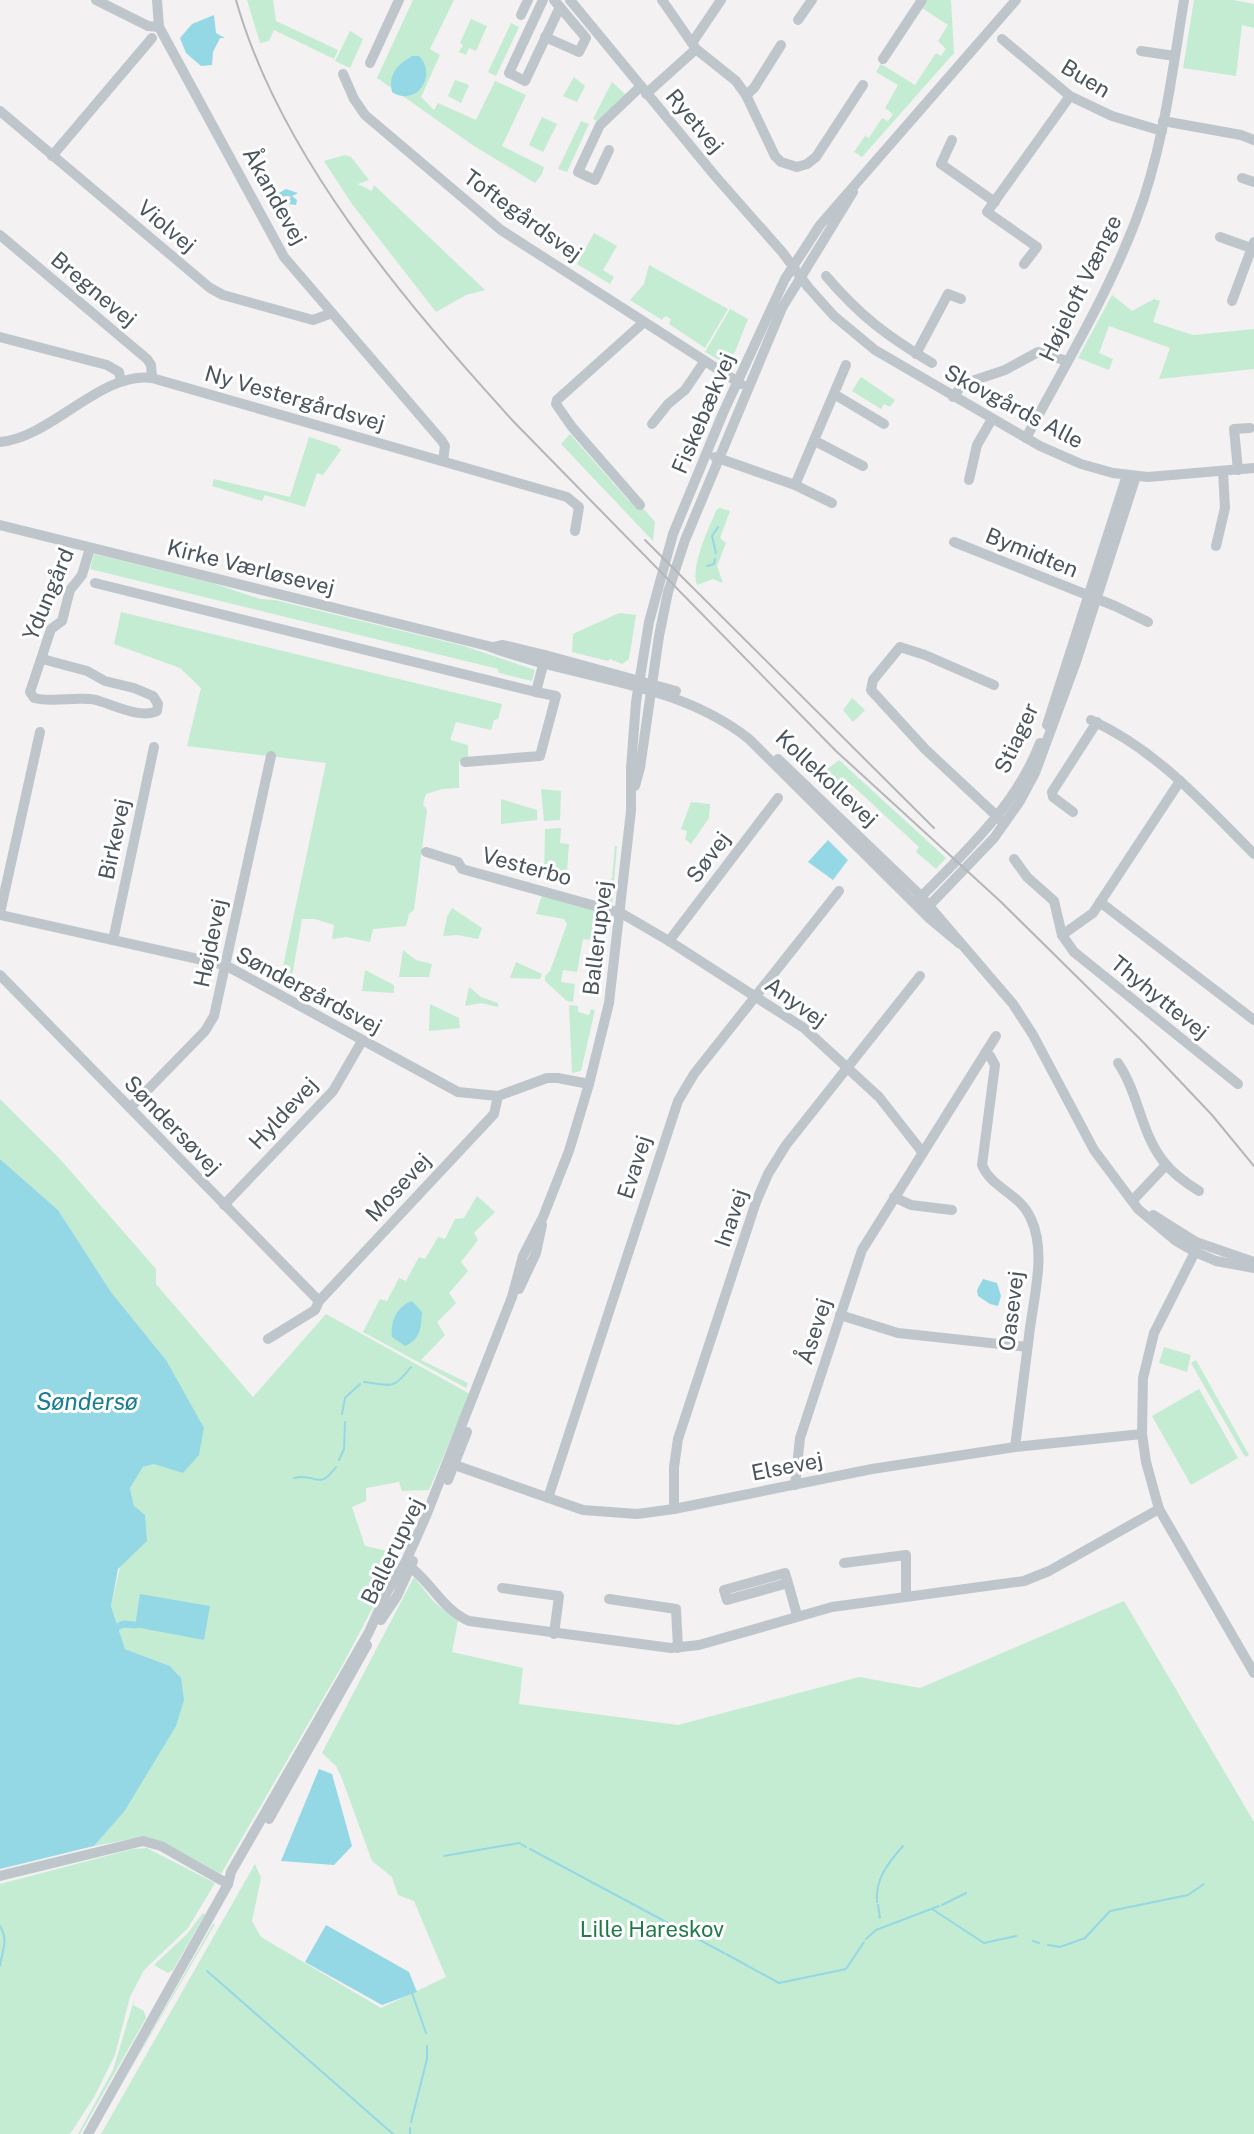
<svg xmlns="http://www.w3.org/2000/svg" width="1254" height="2134" viewBox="0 0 1254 2134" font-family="'Public Sans',sans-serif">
	<rect width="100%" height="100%" fill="#f3f1f1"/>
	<!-- green -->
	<g fill="#c4ecd2">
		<polygon points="247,0 273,0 276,21 338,50 334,59 274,30 269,41 260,43"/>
		<polygon points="413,0 454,0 430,49 440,55 421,97 434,110 438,103 476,120 495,81 526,95 502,146 544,167 542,174 535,183 474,146 377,78"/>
		<polygon points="927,0 951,0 954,53 862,157 854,152 865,136 869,138 882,118 888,121 893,114 885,108 898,85 876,72 881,64 915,85 936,53 941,56 946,49 938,41 948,25 922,8"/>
		<polygon points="1194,0 1234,0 1254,4 1254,28 1242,25 1236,76 1183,68"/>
		<polygon points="471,19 487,26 476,51 469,48 466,55 459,52 463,45 460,43"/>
		<polygon points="511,23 519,27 496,76 488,72"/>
		<polygon points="350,31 363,39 350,68 335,61"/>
		<polygon points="574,77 585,86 577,102 563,96"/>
		<polygon points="455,80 469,85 461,103 448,96"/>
		<polygon points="612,82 626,95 597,121 593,119"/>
		<polygon points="542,117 557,124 543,152 529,145"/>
		<polygon points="581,121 589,124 567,172 558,169"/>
		<polygon points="345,155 351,157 369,180 358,184 372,191 374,185 485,290 466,295 436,312 352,204 324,161"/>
		<polygon points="594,233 617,246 603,270 614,277 610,284 577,264"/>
		<polygon points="649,265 728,309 705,348 669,324 671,319 665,316 662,320 630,300 644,284"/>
		<polygon points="1112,295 1132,311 1154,299 1160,301 1153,322 1193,335 1254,329 1254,369 1159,379 1170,348 1109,326 1099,353 1113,359 1109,370 1078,358"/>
		<polygon points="730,309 748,319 732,359 726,364 705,352"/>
		<polygon points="861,377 895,400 890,407 884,404 881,409 852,391"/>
		<polygon points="570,434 628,500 642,507 655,522 653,541 561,444"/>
		<polygon points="309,437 337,446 341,450 323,475 317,473 305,507 265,495 262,501 212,486 214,479 290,497"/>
		<path d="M720,508L730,511L720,538L726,543L717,566L723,583L713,579L697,585C690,567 709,527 717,509Z"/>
		<polygon points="94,554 212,583 260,599 275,600 464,646 535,670 532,681 499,673 498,669 90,569"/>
		<polygon points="121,612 502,704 498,719 494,720 491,730 456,722 450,740 468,745 468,758 459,761 459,788 442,789 426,794 423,804 427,810 414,910 409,914 406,926 373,929 370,942 346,937 332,939 334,925 315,919 302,919 290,988 279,985 326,763 187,746 201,688 180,668 114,644"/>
		<polygon points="619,613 636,615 629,659 622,664 610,659 608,661 572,652 573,634"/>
		<polygon points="852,698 865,710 853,722 843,710"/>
		<polygon points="839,760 946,858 936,869 916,852 919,847 852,785 839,797 815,779"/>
		<polygon points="541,789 561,791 560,820 544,821"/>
		<polygon points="501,799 537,810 537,820 501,824"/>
		<polygon points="691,802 710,804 709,818 691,844 685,839 687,831 681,829"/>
		<polygon points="561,828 560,843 569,844 566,884 544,877 545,829"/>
		<polygon points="615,846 617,846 612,905 601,902 600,894 612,878"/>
		<polygon points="542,895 595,910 591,940 583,939 577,972 563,970 561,982 575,984 573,1002 567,1001 545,981 545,976 550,971 567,924 564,919 536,914"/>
		<polygon points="452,908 482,928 478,939 458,935 443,936 447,917"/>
		<polygon points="403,950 416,960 432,964 429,977 399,977"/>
		<polygon points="516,962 542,974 540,979 510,978"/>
		<polygon points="365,970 394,985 394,993 362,991"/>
		<polygon points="469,987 481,997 498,1003 498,1007 481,1003 465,1006"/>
		<polygon points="430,1004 459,1018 460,1028 429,1031"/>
		<polygon points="569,1005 578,1006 578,1012 589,1015 591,1009 595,1010 581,1071 572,1073"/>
		<polygon points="0,1099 59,1158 156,1269 156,1284 253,1397 326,1314 470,1394 429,1490 402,1491 399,1482 366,1488 366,1501 352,1507 365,1546 401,1554 343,1664 221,1874 161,1841 142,1837 94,1846 124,1812 181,1678 170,1666 125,1649 111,1606 134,1506 130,1488 143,1467 154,1464 166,1360 111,1292 58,1210 0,1159"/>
		<polygon points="477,1196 495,1212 474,1233 478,1240 461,1262 468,1271 449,1293 456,1303 437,1322 445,1335 421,1360 468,1383 466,1388 363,1332 380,1299 387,1301 399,1278 406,1281 419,1257 425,1259 438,1237 445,1239 455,1219 464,1218"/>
		<polygon points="1164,1347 1191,1355 1187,1372 1159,1363"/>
		<polygon points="1196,1360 1249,1455 1245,1457 1191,1363"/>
		<polygon points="1199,1389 1238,1458 1191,1485 1152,1416"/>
		<polygon points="414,1577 434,1602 458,1621 452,1652 523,1668 519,1704 678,1725 859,1677 920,1688 1124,1601 1254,1822 1254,2134 101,2134 255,1864 261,1878 252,1921 261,1937 381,2008 446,1977 414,1901 398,1895 392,1877 372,1861 341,1776 336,1766 322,1753"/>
		<polygon points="147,1848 215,1883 188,1928 144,1970 130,1997 115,2055 94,2097 70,2134 0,2134 0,1884 133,1849"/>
		<polygon points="203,1913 205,1914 173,1970 168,1973 154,1965 187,1934"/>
		<polygon points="213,1924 215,1924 93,2134"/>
		<polygon points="138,1987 133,2005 144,2011 146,2018 80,2134 78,2134 113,2070"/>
	</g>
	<!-- water -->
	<g fill="#95d8e5">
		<polygon points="214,15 216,33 225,38 220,38 213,52 212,65 201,66 186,53 180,38 192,24"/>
		<path d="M412,56H419C438,74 417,108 392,92C388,74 397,65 412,56Z"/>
		<polygon points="286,189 298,193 292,196 297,200 296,205 288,204 287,201 291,197 288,196 281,197 276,205 269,206 268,199"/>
		<polygon points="828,840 848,860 833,880 808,862"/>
		<polygon points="0,1159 58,1210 111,1292 166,1360 204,1428 199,1455 183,1473 154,1464 143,1467 130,1488 134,1506 145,1515 147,1541 118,1569 111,1606 125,1649 170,1666 181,1678 184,1700 176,1726 124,1812 94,1846 0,1869"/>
		<polygon points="983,1279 997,1283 1001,1296 998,1306 990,1304 978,1296 977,1290"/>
		<path d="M412,1301L422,1312C421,1327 421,1339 405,1346L392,1337C390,1322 397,1306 412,1301Z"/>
		<polygon points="140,1594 210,1606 204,1640 135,1627"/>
		<polygon points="319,1769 332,1774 352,1846 334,1865 281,1861"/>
		<polygon points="326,1925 409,1972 417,1992 382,2005 305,1962"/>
	</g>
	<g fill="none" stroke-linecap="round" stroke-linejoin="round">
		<!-- stream -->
		<g stroke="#95d8e5" stroke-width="2">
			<polyline points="716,553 712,536 718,527"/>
			<polyline points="707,566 714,564 715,559"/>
			<path d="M364,1382C392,1385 392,1391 411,1367"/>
			<polyline points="342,1414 345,1398 360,1384"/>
			<polyline points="339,1460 344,1449 345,1422"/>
			<path d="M294,1478C316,1472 318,1492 336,1467"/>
			<polyline points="530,1849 724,1953"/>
			<polyline points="444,1856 519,1843 526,1847"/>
			<path d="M877,1902C875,1879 888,1863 903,1846"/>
			<polyline points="878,1905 880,1918"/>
			<polyline points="942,1905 966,1893"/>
			<polyline points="932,1909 984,1943 1016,1936"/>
			<path d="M0,1926C9,1940 2,1950 0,1966"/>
			<polyline points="866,1939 876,1930 939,1906"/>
			<polyline points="1033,1941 1039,1943"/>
			<polyline points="1048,1945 1060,1947 1085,1938 1110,1911 1188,1895 1204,1884"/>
			<polyline points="726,1954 779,1983 846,1969 864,1942"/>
			<polyline points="207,1971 393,2134"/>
			<polyline points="412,1993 426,2033"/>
			<polyline points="411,2122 427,2059 427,2046"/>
			<polyline points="410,2134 410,2128"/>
		</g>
		<!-- canal -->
		<polyline stroke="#95d8e5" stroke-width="7" points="116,1628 123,1624 136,1625"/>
		<!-- minor -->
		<g stroke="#bec6cc" stroke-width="10">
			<polyline points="96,0 148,26 159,27"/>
			<polyline points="157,0 159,27 284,257 442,441 445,446 443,461"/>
			<polyline points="543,0 509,73 525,81 560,7"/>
			<polyline points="570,0 716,177 783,253 808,287 834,316 875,350 1040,446 1081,464 1113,473 1148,477 1254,468"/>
			<polyline points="662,0 696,49 736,81 746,95 775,156 781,162 797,167 807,164 816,157 863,85"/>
			<polyline points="521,15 528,0"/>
			<polyline points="798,20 812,0"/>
			<polyline points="545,37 579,52 586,38 554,0"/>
			<polyline points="1002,39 1070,96 1112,116 1162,131"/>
			<polyline points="692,43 721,0"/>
			<polyline points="1141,51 1175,56"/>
			<polyline points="883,59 922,0"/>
			<polyline points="370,63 399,0"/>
			<polyline points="343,74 354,99 365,115 501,230 741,384"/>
			<polyline points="646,94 696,49"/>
			<polyline points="746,95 754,88 781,45"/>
			<polyline points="0,111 210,288 223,295 313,320 332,313"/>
			<polyline points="1163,121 1241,135 1254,140"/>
			<polyline points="952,140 941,164 995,202"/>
			<polyline points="609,150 595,180 578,172 600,125 640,87"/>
			<polyline points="52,156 152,38"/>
			<polyline points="1242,178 1254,182"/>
			<polyline points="0,235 147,359 151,365 152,378"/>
			<polyline points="1220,237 1254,249"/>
			<polyline points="1024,264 1037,247 987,212 1070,96"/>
			<path d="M826,276C860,316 887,336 932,363"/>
			<polyline points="1232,301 1254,242"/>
			<polyline points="0,337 107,365 119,372 121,381"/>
			<polyline points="916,354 948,294 961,299"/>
			<polyline points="834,394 884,424"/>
			<polyline points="953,397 963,384 1005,370 1038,352 1067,361"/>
			<polyline points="652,424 668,404 685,390 704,362"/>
			<path d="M1026,438C1064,367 1107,296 1136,220C1163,150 1172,74 1184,0"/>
			<polyline points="815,441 863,466"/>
			<path d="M0,442C51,438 101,371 152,378L567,497L579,507L575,531"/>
			<polyline points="715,457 795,485 832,503"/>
			<polyline points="1238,470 1234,429 1250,428"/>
			<polyline points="969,480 977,445 992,419"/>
			<polyline points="795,485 846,365"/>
			<polyline points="640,505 572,427 556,404 557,400 644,322"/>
			<path d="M0,525L488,646C573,679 675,680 749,739L930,919L960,944"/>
			<polyline points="954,542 1115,606 1148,622"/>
			<polyline points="1216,546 1225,508 1223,471"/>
			<polyline points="95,583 536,692 544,661"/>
			<polyline points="494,647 503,645 545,655 676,691"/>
			<path d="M43,657L46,660L87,671L105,681L134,688L153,696L158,704L157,711C140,719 114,705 96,700C76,696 54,703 34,698L30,692L51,629L62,621L70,590L82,575L90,548"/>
			<polyline points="994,685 925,655 900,647 873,680 871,690 925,749 1001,820"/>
			<path d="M1091,720C1157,750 1204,804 1254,854"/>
			<polyline points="1047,725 1127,475"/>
			<polyline points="778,759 918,893 1013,1004 1033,1035 1094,1150 1138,1209 1176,1241 1195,1252 1216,1261 1254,1268"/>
			<polyline points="465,762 540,756 556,696 536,692"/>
			<polyline points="635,786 640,768 659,636 668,592 685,540 782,308 853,192"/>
			<polyline points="1073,812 1053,797 1052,792 1097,722"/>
			<polyline points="426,852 458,862 462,869 621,913 669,941 804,1028 879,1097 923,1153"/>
			<polyline points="1014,859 1027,877 1054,901 1062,935 1074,952 1238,1084"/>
			<path d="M918,900C964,853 1016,806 1040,743"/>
			<polyline points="1100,902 1254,1020"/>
			<polyline points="925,910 994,838 1020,801 1035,773 1076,662 1136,476"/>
			<polyline points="0,913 40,732"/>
			<polyline points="0,915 225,965 458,1092 498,1096 547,1078 558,1078 589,1084"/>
			<polyline points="1062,935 1093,913 1180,781"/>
			<polyline points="113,940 154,747"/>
			<polyline points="669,941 778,798"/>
			<polyline points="0,975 319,1301"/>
			<path d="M985,1053L990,1056L995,1065L982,1165C991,1188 1020,1193 1031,1219C1047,1253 1033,1299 1029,1336C1024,1373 1020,1410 1015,1447"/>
			<path d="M1118,1063C1139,1094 1141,1134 1164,1162C1173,1174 1186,1183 1199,1191"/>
			<polyline points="130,1108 205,1031 214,1016 271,756"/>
			<polyline points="894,1197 911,1205 952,1210"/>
			<polyline points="1133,1200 1166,1165"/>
			<polyline points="224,1205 333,1091 362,1041"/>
			<polyline points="1153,1215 1196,1242 1254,1262"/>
			<polyline points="1196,1242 1195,1252 1154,1333 1143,1378 1142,1434 1146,1462 1159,1509 1254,1673"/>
			<polyline points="519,1289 536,1253 542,1225"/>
			<polyline points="840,1315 898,1333 1027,1347"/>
			<polyline points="268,1339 315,1310 319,1301 494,1114 498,1096"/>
			<polyline points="449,1463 583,1510 637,1514 674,1509 872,1469 1015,1447 1142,1434"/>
			<polyline points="448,1480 467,1432"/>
			<polyline points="795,1485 800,1438 862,1250 996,1036"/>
			<polyline points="548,1498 678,1101 694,1074 839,891"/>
			<polyline points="674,1509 674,1467 678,1439 756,1202 768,1174 786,1145 920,976"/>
			<path d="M405,1563C430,1579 440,1608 469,1621L671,1648L699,1645L832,1607L1024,1581L1049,1571L1159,1509"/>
			<polyline points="844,1563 906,1555 906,1597"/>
			<polyline points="788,1583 785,1573 724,1590 727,1600 788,1583 797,1615"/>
			<polyline points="502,1588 559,1596 554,1634"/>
			<polyline points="609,1599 676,1609 678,1648"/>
			<polyline points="381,1620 397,1596 413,1561"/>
			<polyline points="269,1819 367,1645"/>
			<polyline points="0,1876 143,1841 161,1846 228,1884"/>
			<polyline points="88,2134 228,1884 231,1872 369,1632 388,1590 405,1563 426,1516 512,1297 523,1256 543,1217 569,1151 589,1084 609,1003 631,811 631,768 636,702 649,622 673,534 723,413 785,279 820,225 1016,0"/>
		</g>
		<!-- tram -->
		<g stroke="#b4b6ba" stroke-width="2">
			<path d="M236,0C280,156 405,302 513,421L836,751L1000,901L1141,1040L1212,1115L1254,1166"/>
			<polyline points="645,540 934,828"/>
		</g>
	</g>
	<g text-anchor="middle" stroke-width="6" stroke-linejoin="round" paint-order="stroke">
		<!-- street labels -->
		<g font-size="22" fill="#4a555d" stroke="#fff">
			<text transform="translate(1086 78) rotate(31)" y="8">Buen</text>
			<text transform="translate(695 121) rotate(50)" y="8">Ryetvej</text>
			<text transform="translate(275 196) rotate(61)" y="8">Åkandevej</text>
			<text transform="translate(523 215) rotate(36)" y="8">Toftegårdsvej</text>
			<text transform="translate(167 226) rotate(40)" y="8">Violvej</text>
			<text transform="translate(1080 288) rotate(-64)" y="8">Højeloft Vænge</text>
			<text transform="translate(94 289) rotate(40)" y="8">Bregnevej</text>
			<text transform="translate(295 398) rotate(16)" y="8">Ny Vestergårdsvej</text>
			<text transform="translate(1014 406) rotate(28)" y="8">Skovgårds Alle</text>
			<text transform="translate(703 413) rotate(-67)" y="8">Fiskebækvej</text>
			<text transform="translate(1032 552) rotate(22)" y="8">Bymidten</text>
			<text transform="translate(251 567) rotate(14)" y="8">Kirke Værløsevej</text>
			<text transform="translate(48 594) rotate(-67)" y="8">Ydungård</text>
			<text transform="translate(1016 738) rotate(-65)" y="8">Stiager</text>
			<text transform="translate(827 778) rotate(43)" y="8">Kollekollevej</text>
			<text transform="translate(114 839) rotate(-78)" y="8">Birkevej</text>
			<text transform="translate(708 857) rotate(-53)" y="8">Søvej</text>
			<text transform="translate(527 866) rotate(15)" y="8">Vesterbo</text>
			<text transform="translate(597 938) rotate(-83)" y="8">Ballerupvej</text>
			<text transform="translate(210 943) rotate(-78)" y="8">Højdevej</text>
			<text transform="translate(309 990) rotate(28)" y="8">Søndergårdsvej</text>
			<text transform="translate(1160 997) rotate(39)" y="8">Thyhyttevej</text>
			<text transform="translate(796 1002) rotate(36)" y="8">Anyvej</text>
			<text transform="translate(283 1113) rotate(-47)" y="8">Hyldevej</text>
			<text transform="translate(173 1125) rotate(46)" y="8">Søndersøvej</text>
			<text transform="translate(634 1167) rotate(-72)" y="8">Evavej</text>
			<text transform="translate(398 1187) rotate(-47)" y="8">Mosevej</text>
			<text transform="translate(731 1218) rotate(-71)" y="8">Inavej</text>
			<text transform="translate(1011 1311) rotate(-83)" y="8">Oasevej</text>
			<text transform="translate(814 1331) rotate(-72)" y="8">Åsevej</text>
			<text transform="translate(787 1466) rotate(-11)" y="8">Elsevej</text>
			<text transform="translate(392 1551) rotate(-64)" y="8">Ballerupvej</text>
		</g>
		<!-- park labels -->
		<g font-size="22" fill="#207a49" stroke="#fff">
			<text x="652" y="1937">Lille Hareskov</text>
		</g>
		<!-- water labels -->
		<g font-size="24" font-style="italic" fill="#187e93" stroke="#fff">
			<text x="87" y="1410">Søndersø</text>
		</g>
	</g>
</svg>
